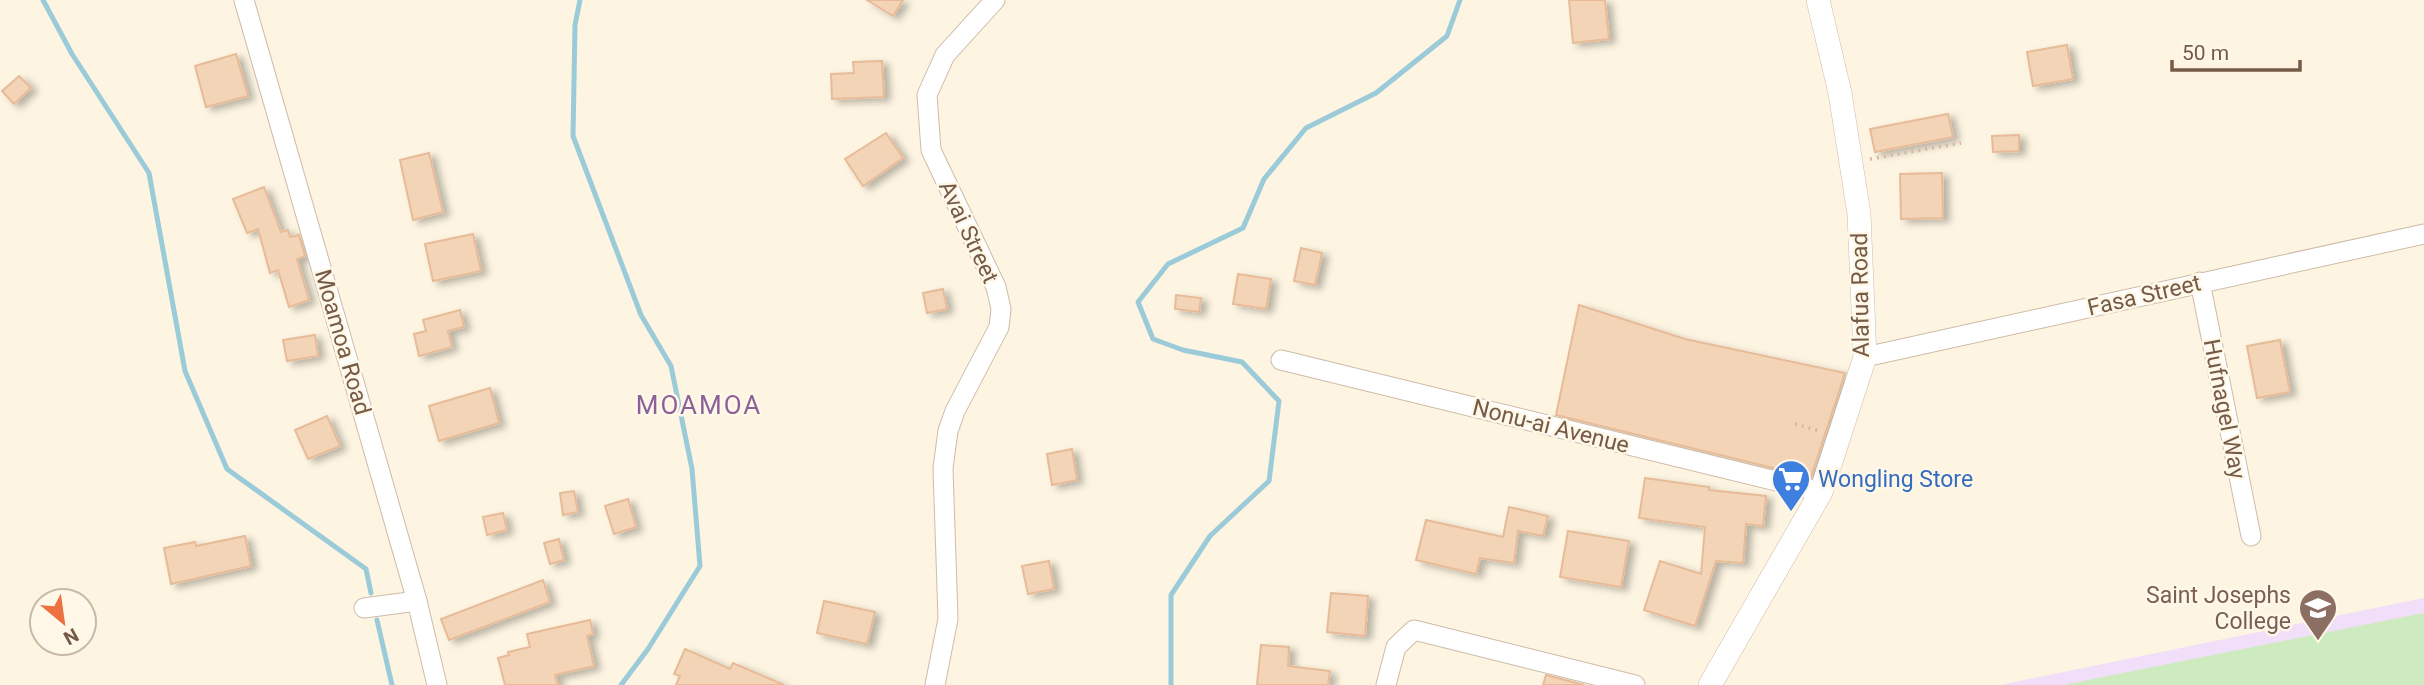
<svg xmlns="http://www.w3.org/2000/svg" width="2424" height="685" viewBox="0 0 2424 685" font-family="Roboto,sans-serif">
	<defs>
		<filter id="shadow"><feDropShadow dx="6" dy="3.5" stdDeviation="3.5" flood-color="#0004"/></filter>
	</defs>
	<rect width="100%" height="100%" fill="#fdf4e1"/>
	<!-- education -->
	<polygon fill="#f1def9" points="2424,598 2424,685 2000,685"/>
	<!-- green -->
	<polygon fill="#ceebbf" points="2424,613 2424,685 2063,685"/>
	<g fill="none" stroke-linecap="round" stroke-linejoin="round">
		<!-- stream -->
		<g stroke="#9bcbd9" stroke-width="5">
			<polyline points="43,0 72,54 149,173 185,371 227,469 366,569 371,593"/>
			<polyline points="580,0 575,25 573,136 641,315 671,366 692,469 700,566 648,649 621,685"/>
			<polyline points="377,620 392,685"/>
			<polyline points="1171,685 1171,595 1210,536 1269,481 1279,401 1242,362 1183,350 1153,339 1138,302 1168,264 1243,228 1264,179 1306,128 1376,93 1447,36 1460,0"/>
		</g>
	</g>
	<!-- building -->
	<g fill="#f4d4b7" stroke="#e7bb97" stroke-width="2" filter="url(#shadow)">
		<polygon points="867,0 903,0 893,16"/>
		<polygon points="1569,0 1605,0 1609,39 1573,43"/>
		<polygon points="2067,45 2073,79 2033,86 2027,52"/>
		<polygon points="236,54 248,96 206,107 195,66"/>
		<polygon points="882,61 884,97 832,99 831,74 854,73 853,62"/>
		<polygon points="19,76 31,88 14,104 2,91"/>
		<polygon points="1948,114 1953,137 1875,152 1870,129"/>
		<polygon points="886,133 903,158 863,186 845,159"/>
		<polygon points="2019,135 2019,151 1993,152 1992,136"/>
		<polygon points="429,153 443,212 413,220 400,160"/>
		<polygon points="1942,173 1943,218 1901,219 1900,174"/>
		<polygon points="264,187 281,232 288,230 290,237 299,235 305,256 297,259 309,300 289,307 278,270 270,273 258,229 247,233 233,199"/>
		<polygon points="473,234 481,271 433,281 425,244"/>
		<polygon points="1301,248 1322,253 1315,285 1294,281"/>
		<polygon points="1238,274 1271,279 1266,309 1233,304"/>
		<polygon points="943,289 947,309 927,313 923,293"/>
		<polygon points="1176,295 1201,298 1199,312 1175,309"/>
		<polygon points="1579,305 1685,339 1845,373 1811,477 1556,415"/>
		<polygon points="460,310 464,327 448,331 452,347 419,356 414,334 426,331 423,320"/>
		<polygon points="315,335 318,356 287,361 283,340"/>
		<polygon points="2280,340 2290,392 2257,398 2247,346"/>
		<polygon points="490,388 499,423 439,441 429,406"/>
		<polygon points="327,416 340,446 308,459 295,430"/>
		<polygon points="1072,449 1077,480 1052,485 1047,454"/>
		<polygon points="1645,478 1709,487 1709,490 1766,496 1763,526 1746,524 1743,563 1716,561 1695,626 1644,610 1660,561 1701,574 1705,527 1639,518"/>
		<polygon points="574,491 578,512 563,515 560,493"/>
		<polygon points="628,499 636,527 614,534 605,506"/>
		<polygon points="1509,507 1548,516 1543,536 1518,531 1514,563 1480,558 1476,574 1416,560 1426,520 1503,537"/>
		<polygon points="503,513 507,530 487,535 483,517"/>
		<polygon points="1568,531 1629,541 1621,587 1560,577"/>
		<polygon points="245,536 251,566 171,584 164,548 195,542 196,546"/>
		<polygon points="559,539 564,560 550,564 544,543"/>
		<polygon points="1049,561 1054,589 1028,594 1022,566"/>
		<polygon points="543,580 550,602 449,640 441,619"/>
		<polygon points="1331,593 1368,596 1365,636 1327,632"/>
		<polygon points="824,601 875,612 867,644 817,633"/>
		<polygon points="590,620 593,634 587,636 594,666 555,675 558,685 505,685 498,658 509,655 508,652 530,647 527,634"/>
		<polygon points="1261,645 1289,647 1288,666 1330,671 1328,685 1257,685"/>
		<polygon points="685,649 730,669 733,663 784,685 676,685 680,676 674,674"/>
		<polygon points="1546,675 1584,685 1543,685"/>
	</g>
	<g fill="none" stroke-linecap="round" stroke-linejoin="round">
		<defs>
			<g id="minor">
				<polyline points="244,0 417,601 437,685"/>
				<polyline points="2200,282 2251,536"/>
				<polyline points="1865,357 2424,234"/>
				<polyline points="1281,360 1821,492"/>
				<polyline points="364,608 417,601"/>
				<polyline points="935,685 948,619 943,468 948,431 955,411 999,327 1001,309 996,287 931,150 927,95 945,55 995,0"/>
				<polyline points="1386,685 1396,647 1414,630 1635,685"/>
			</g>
			<polyline id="tertiary" points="1710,685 1821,492 1865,357 1859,214 1840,93 1818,0"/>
		</defs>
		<!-- minor casing -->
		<use href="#minor" stroke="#cebca8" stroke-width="21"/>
		<!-- tertiary casing -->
		<use href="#tertiary" stroke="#cebca8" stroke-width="24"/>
		<!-- path -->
		<g stroke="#d8b79b" stroke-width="3.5" stroke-dasharray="2 5" stroke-linecap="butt">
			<polyline points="1870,159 1961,143"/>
			<polyline points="1795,424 1820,431"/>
		</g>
		<!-- minor -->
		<use href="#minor" stroke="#fff" stroke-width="19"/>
		<!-- tertiary -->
		<use href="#tertiary" stroke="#fff" stroke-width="23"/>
	</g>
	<!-- icons -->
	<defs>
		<symbol id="supermarket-pin" viewBox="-11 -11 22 30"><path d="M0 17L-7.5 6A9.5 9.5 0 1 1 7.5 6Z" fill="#3f7fe0" stroke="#fff8e8"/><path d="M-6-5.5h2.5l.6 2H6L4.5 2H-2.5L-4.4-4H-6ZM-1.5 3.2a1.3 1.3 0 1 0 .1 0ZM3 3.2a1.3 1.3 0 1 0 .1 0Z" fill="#fff"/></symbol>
		<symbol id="school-pin" viewBox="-11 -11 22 30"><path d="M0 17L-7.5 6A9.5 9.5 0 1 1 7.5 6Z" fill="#8d6e63" stroke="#fff8e8"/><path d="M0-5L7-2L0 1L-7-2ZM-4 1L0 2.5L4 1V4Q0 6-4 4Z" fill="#fff"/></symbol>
	</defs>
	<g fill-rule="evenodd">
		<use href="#supermarket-pin" x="1769" y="457" width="44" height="60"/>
		<use href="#school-pin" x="2296" y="586" width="44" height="60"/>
	</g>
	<g text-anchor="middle" stroke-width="5" stroke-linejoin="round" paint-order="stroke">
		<!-- street labels -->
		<g font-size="23" fill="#755b47" stroke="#fff8e8">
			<text transform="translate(969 232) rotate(65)" y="8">Avai Street</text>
			<text transform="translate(1860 295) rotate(-91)" y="8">Alafua Road</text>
			<text transform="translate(2144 295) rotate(-13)" y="8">Fasa Street</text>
			<text transform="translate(343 342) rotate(74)" y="8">Moamoa Road</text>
			<text transform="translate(2225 409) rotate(79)" y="8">Hufnagel Way</text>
			<text transform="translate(1551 426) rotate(14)" y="8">Nonu-ai Avenue</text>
		</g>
		<!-- shop labels -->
		<g font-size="23" fill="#366cbe" stroke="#fff8e8" text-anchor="start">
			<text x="1818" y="487">Wongling Store</text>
		</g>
		<!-- education labels -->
		<g font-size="23" fill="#785e54" stroke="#fff8e8" text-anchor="end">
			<text x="2291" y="603">Saint Josephs<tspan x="2291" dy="26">College</tspan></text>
		</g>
		<!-- quarter labels -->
		<g font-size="26" letter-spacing="2" fill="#8a6299" stroke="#fff8e8">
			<text x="699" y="414">MOAMOA</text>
		</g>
	</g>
	<!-- north arrow -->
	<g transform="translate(63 622) rotate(151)"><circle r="33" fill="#fff8e8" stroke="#c8b9a8" stroke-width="2"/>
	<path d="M0-5L12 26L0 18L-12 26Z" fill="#ec7341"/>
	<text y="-10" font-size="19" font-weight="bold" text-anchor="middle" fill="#755b47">N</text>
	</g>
	<!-- scale -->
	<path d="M2172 60v10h128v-10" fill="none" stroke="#755b47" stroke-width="3.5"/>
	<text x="2182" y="60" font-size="21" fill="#755b47" stroke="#fff8e8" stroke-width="5" paint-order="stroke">50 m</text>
</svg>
